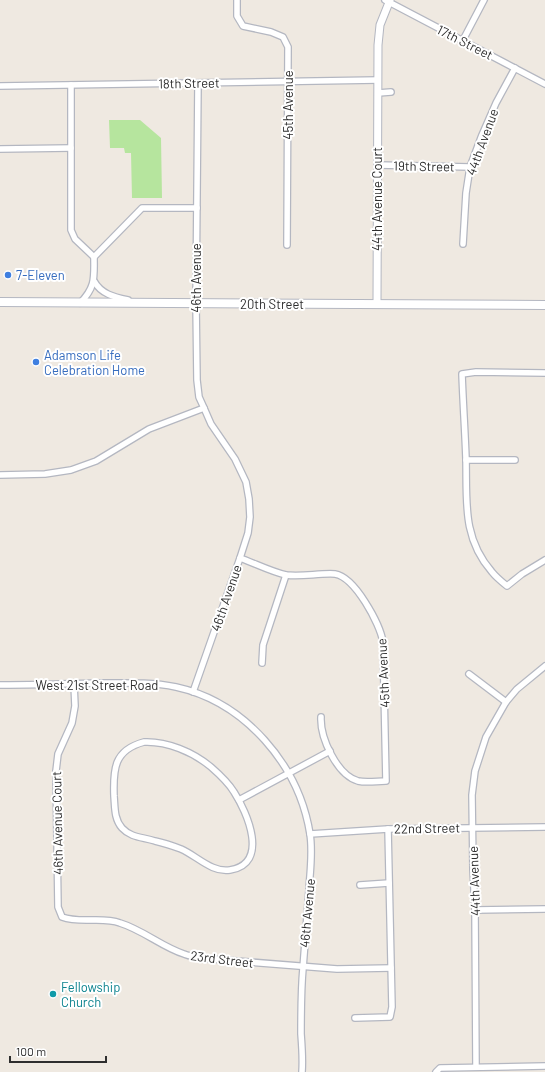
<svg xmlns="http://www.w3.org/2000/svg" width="545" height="1072" viewBox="0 0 545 1072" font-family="Barlow,sans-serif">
	<rect width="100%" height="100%" fill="#efe9e1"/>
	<!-- grass -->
	<polygon fill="#b6e59e" points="109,120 140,120 161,138 162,198 132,198 131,153 125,153 124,148 110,148"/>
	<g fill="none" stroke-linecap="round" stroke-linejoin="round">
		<defs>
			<g id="minor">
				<polyline points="237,0 237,16 243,26 271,32 283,37 288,47 287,245"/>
				<polyline points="385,0 545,84"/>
				<polyline points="463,40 484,0"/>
				<polyline points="71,85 71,230 75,239 94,257"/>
				<polyline points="0,86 378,80"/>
				<polyline points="378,93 391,92"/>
				<polyline points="0,149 71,148"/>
				<polyline points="378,165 470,167"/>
				<polyline points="463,244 466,193 470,167 482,135 496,103 515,68"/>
				<path d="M94,281C101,294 114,297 128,300"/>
				<path d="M80,303C96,287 94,277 94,257L142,208H197"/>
				<path d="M545,373L476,372L462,374C463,402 465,431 466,459C467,501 462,538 492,572C496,577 502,582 507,586L522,574L545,560"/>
				<polyline points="466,460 515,460"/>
				<polyline points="0,475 45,474 71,470 96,461 149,429 204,408"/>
				<path d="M240,558C254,563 272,572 286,575C302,577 319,573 335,574C355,577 380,624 383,642L386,781C377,781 367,783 358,781C337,775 320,738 321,717"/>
				<polyline points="262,663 263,645 286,575"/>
				<polyline points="469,674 506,702"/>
				<path d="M74,684L75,706L72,723L58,754L56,771L58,907L62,917C81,924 102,916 120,923C143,930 162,947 184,954C189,956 195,957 199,958L337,969L391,968"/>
				<path d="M0,685C34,685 67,684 101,683C126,683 151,682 176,687C245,702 299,765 310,834C313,852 310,871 309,890C307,916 305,942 303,968C301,990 301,1012 301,1034C302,1047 303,1059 302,1072"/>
				<polyline points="193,692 240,558 248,533 250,517 249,499 246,482 235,459 211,424 204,408 199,397 197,380 196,303 198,83"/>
				<path d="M144,742C167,741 193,752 211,767C219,774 228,782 234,792C247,812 270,864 230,870C212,873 197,856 181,849C173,846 164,843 155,841C143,837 131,838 122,828C114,819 115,807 114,796C113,769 114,750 144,742Z"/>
				<polyline points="239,800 330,751"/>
				<polyline points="310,834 388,829 545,827"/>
				<polyline points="360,885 389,883"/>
				<polyline points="475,910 545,909"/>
				<polyline points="355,1018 390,1017 392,1007 388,829"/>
				<polyline points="476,1067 475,910 473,869 472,795 475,771 486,737 506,702 517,689 545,666"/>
				<polyline points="436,1072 440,1068 545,1066"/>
			</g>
			<polyline id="tertiary" points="377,304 378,45 380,25 390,0"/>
			<polyline id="secondary" points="0,302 545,305"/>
		</defs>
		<!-- minor casing -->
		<use href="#minor" stroke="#b4b7c1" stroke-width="8"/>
		<!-- tertiary casing -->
		<use href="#tertiary" stroke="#b4b7c1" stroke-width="9"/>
		<!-- secondary casing -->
		<use href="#secondary" stroke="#b4b7c1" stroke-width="10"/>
		<!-- minor -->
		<use href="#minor" stroke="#fff" stroke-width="5.5"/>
		<!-- tertiary -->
		<use href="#tertiary" stroke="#fff" stroke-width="7"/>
		<!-- secondary -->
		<use href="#secondary" stroke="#fff" stroke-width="8"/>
	</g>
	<!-- markers -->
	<g fill="#3f7fe0" stroke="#fff" stroke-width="1.5">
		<circle cx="8" cy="275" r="4"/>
		<circle cx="36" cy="362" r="4"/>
	</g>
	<circle fill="#0f9aa8" stroke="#fff" stroke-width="1.5" cx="53" cy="994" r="4"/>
	<g text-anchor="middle" stroke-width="4" stroke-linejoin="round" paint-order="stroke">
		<!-- street labels -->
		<g font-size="13" fill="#2e2e2e" stroke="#fff">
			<text transform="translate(465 42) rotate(27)" y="5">17th Street</text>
			<text transform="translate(189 83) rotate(-1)" y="5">18th Street</text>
			<text transform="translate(288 105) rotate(-90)" y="5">45th Avenue</text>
			<text transform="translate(482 142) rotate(-70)" y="5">44th Avenue</text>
			<text transform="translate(424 166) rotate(1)" y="5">19th Street</text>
			<text transform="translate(377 199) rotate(-90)" y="5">44th Avenue Court</text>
			<text transform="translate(196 278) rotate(-90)" y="5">46th Avenue</text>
			<text x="272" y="309">20th Street</text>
			<text transform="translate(226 598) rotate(-71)" y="5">46th Avenue</text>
			<text transform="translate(383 673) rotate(-93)" y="5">45th Avenue</text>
			<text x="97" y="690">West 21st Street Road</text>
			<text transform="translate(57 823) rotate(-91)" y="5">46th Avenue Court</text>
			<text transform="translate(427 828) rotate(-1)" y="5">22nd Street</text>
			<text transform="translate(474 881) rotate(-92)" y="5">44th Avenue</text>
			<text transform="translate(307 913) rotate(-85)" y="5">46th Avenue</text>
			<text transform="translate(222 959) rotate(7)" y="5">23rd Street</text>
		</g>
		<!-- shop labels -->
		<g font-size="13" fill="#366cbe" stroke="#fff" text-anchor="start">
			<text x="16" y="280">7-Eleven</text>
			<text x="44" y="360">Adamson Life<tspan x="44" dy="15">Celebration Home</tspan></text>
		</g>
		<!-- culture labels -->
		<g font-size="13" fill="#0d838f" stroke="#fff" text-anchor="start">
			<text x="61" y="992">Fellowship<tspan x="61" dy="15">Church</tspan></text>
		</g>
	</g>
	<!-- scale -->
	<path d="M10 1056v6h96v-6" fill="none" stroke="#2e2e2e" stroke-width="2"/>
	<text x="16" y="1056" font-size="12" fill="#2e2e2e" stroke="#ffffff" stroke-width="3" paint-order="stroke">100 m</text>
</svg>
